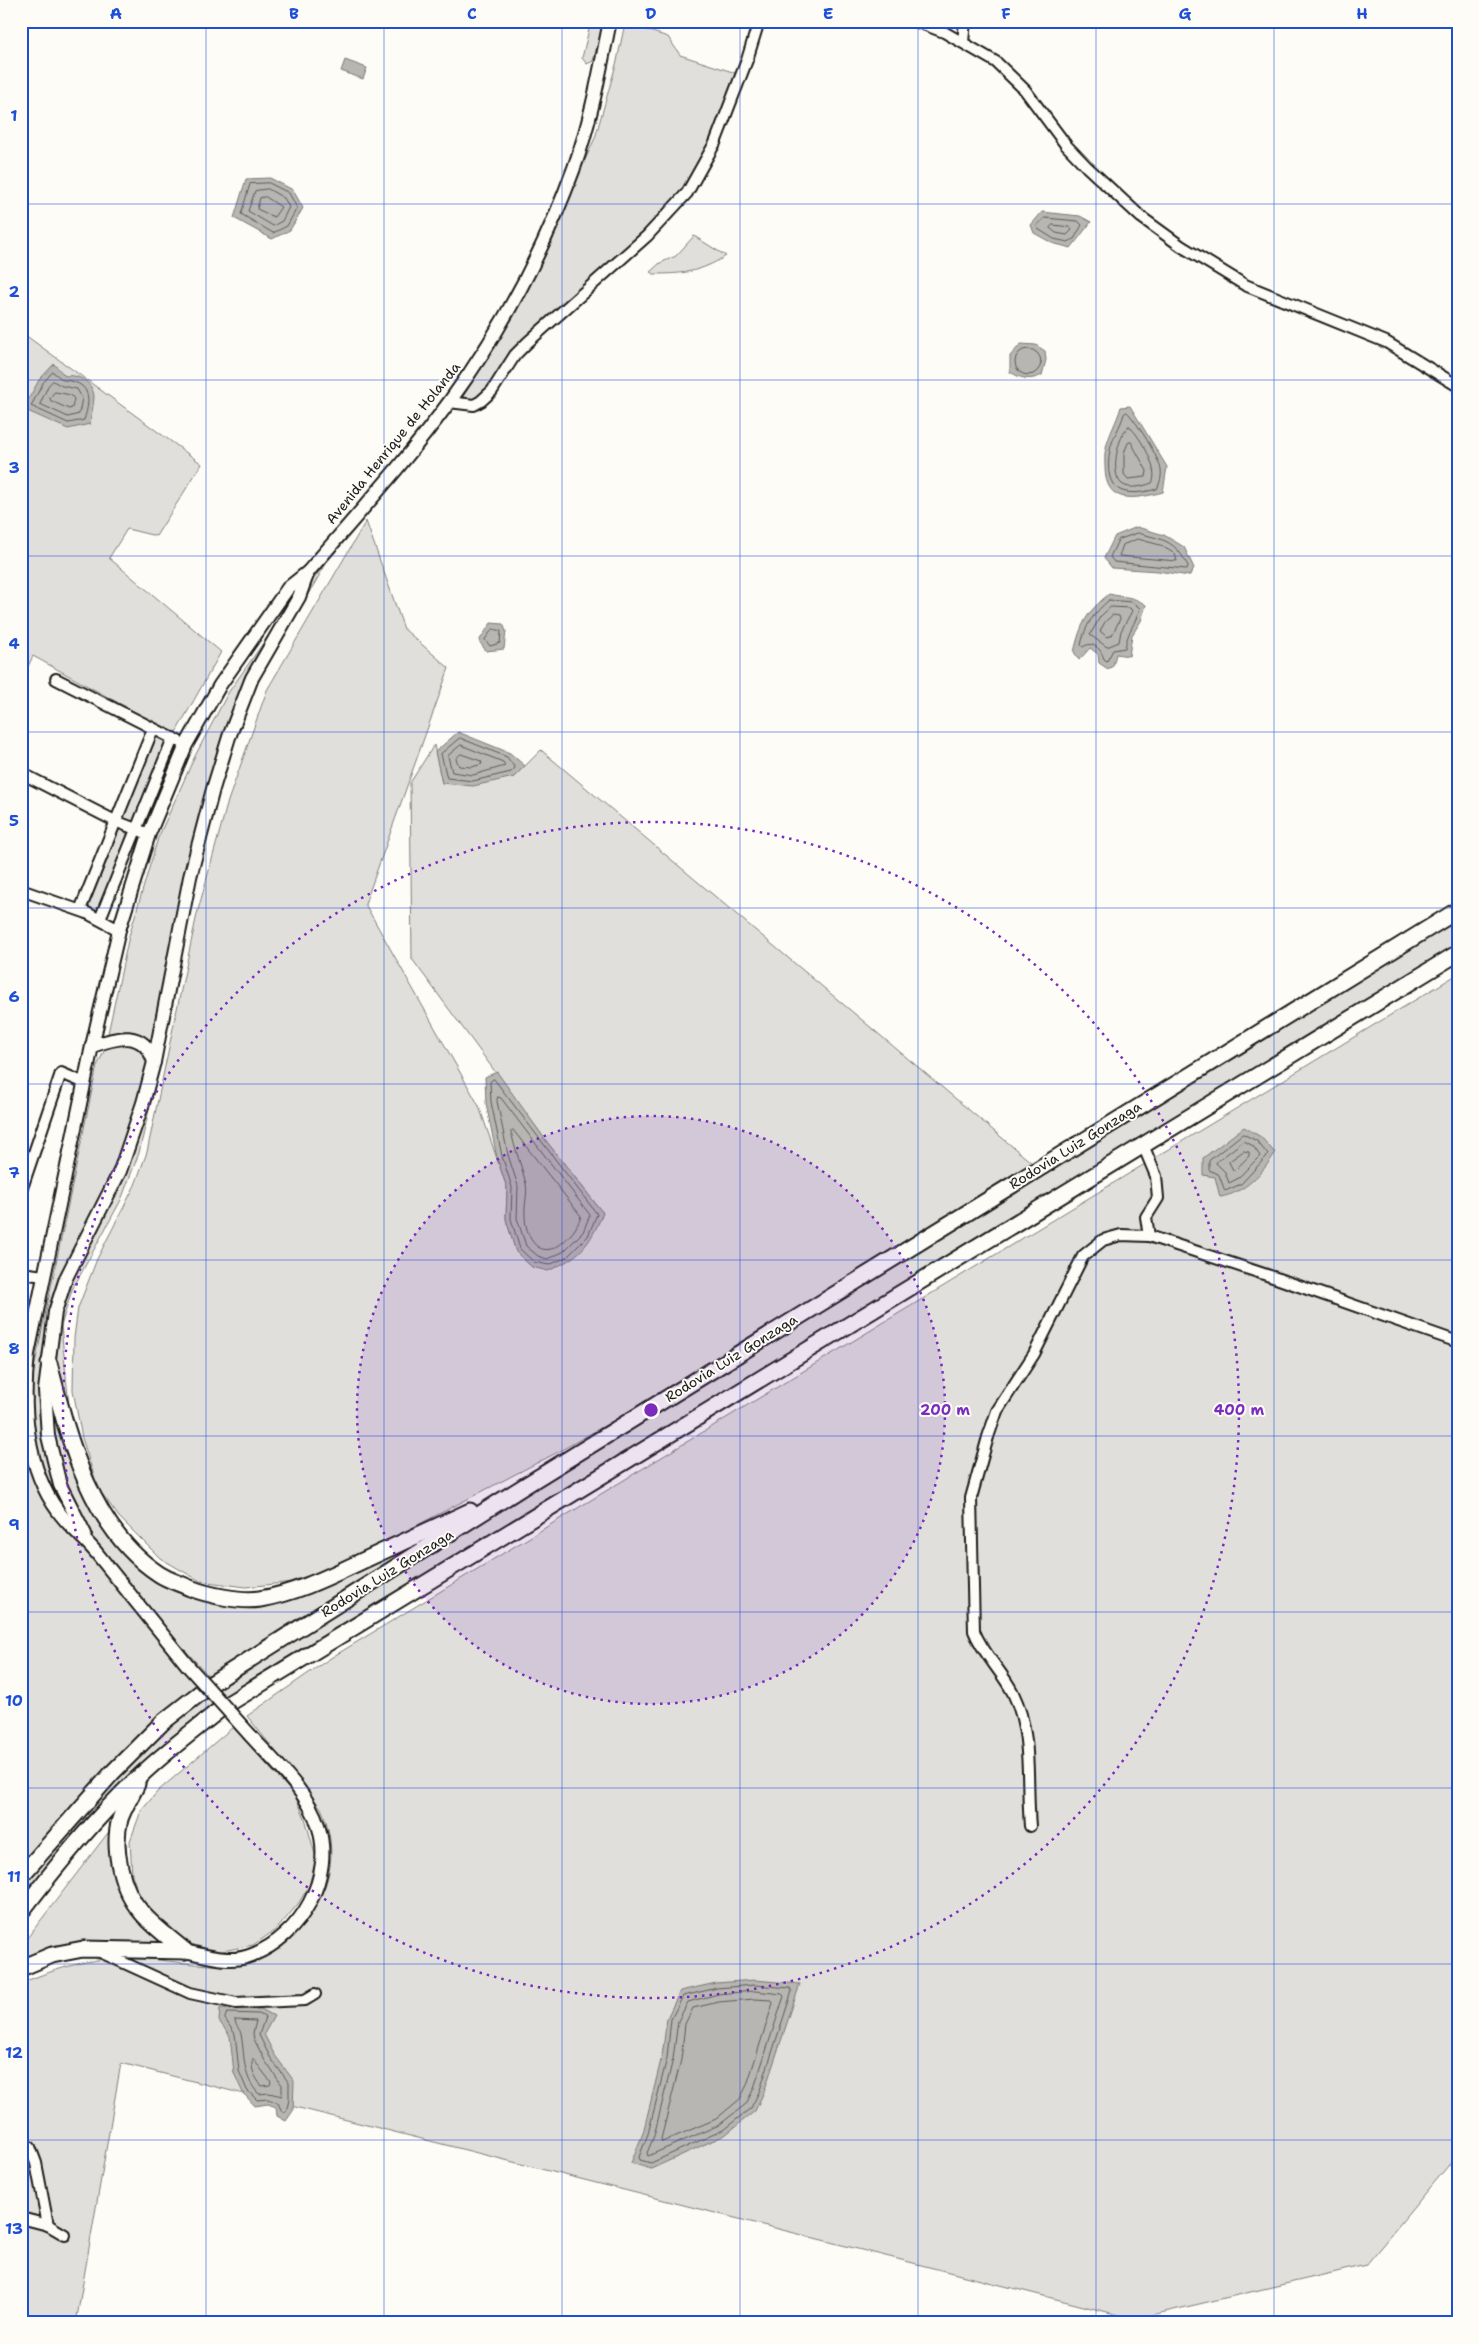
<svg xmlns="http://www.w3.org/2000/svg" width="1479" height="2344" viewBox="0 0 1479 2344" font-family="'Shantell Sans',sans-serif">
	<rect width="100%" height="100%" fill="#fdfcf7"/>
	<filter id="ink" filterUnits="userSpaceOnUse"><feTurbulence type="fractalNoise" baseFrequency=".02" numOctaves="2"/><feDisplacementMap in="SourceGraphic" scale="10" xChannelSelector="R" yChannelSelector="G"/><feConvolveMatrix kernelMatrix="1 2 1 2 8 2 1 2 1" color-interpolation-filters="sRGB"/></filter>
	<g filter="url(#ink)">
		<!-- green -->
		<g fill="#e0dfdb" stroke="#7e7e7c" fill-rule="evenodd">
			<polygon points="591,21 604,21 593,61 587,64 582,58"/>
			<polygon points="625,23 668,37 680,55 742,75 687,193 528,342 486,397 459,403 514,316 595,138 617,61"/>
			<path d="M694,236L726,256C700,272 684,274 654,274L650,272L660,263L676,256Z"/>
			<polygon points="21,332 202,464 156,536 127,529 109,558 221,652 175,734 33,656 21,681"/>
			<polygon points="366,521 404,629 449,668 365,904 479,1106 507,1188 506,1219 516,1252 532,1267 603,1213 547,1142 412,959 410,783 434,745 442,783 514,777 541,750 1032,1163 650,1400 558,1452 408,1530 302,1581 246,1587 200,1581 160,1558 119,1517 98,1488 82,1438 73,1390 74,1338 78,1308 97,1259 135,1185 147,1152 197,914 228,801 267,690"/>
			<path d="M326,564L250,693L219,775L210,807L160,1063L139,1153L121,1200L72,1290L61,1326L72,1436L93,1493L131,1552L157,1575L188,1590L223,1600L259,1599L302,1589L420,1544L236,1668L526,1485L1236,1047L1322,999L1458,916V950L1303,1041L854,1321L228,1704L214,1682L127,1585L211,1685L223,1707L142,1774L67,1853L21,1912V1431L97,1066L107,1045L118,1038L135,1040L158,1061C145,1040 133,1026 107,1038L129,936L158,838L195,756L228,693L278,622ZM154,1730L89,1797L36,1857L50,1836L109,1770Z"/>
			<polygon points="160,736 169,742 135,822 129,823 122,818 156,737"/>
			<polygon points="119,830 124,830 128,836 101,906 98,911 90,909 89,905"/>
			<path d="M1458,974V2154L1366,2265L1135,2319L121,2063L76,2323H21V1983C58,1968 98,1955 139,1958C191,1962 243,1978 288,1942C299,1933 307,1916 315,1905C335,1877 335,1839 321,1808L247,1716L329,1659Z"/>
			<polygon points="233,1727 295,1796 305,1818 316,1858 309,1886 298,1904 277,1929 253,1945 217,1952 188,1943 159,1921 139,1895 132,1875 130,1841 141,1811 158,1791"/>
			<path d="M114,1825C113,1835 110,1847 112,1857C117,1896 138,1924 170,1946L99,1942L47,1949L21,1962V1946Z"/>
		</g>
		<!-- water -->
		<g fill="#b7b6b2" stroke="#797876">
			<polygon points="345,60 367,68 363,79 341,71"/>
			<polygon points="270,178 293,190 303,208 290,230 272,239 234,218 246,179"/>
			<polygon points="1042,212 1080,216 1091,222 1071,248 1052,243 1034,233 1031,225"/>
			<path d="M1021,344L1036,345L1045,351L1046,360L1042,375C1030,381 1022,379 1010,372V356Z"/>
			<path d="M54,364L65,376C78,374 92,381 94,396C94,404 91,415 90,424L68,429L23,409L39,380Z"/>
			<path d="M1130,406L1167,467L1163,492C1136,499 1105,506 1105,467C1105,461 1104,454 1106,448C1109,434 1117,421 1121,407Z"/>
			<polygon points="1137,527 1164,535 1184,547 1194,568 1189,576 1158,571 1112,568 1104,558 1115,536"/>
			<path d="M1109,594C1125,598 1131,595 1146,605L1141,621L1132,635L1129,656L1116,654L1113,666L1108,669L1099,663L1098,654L1090,648L1079,660L1074,652C1081,623 1086,613 1109,594Z"/>
			<polygon points="491,623 503,624 506,631 504,649 486,651 479,641"/>
			<polygon points="458,732 510,753 525,766 514,777 473,786 442,783 435,752"/>
			<path d="M497,1072L547,1142L603,1213C589,1246 581,1256 548,1271L532,1267L516,1252L506,1219L507,1188L497,1158L486,1103L485,1077Z"/>
			<path d="M1244,1127L1261,1137L1275,1153C1263,1173 1243,1194 1220,1197L1215,1177L1203,1175V1158Z"/>
			<polygon points="755,1980 800,1984 764,2092 755,2111 725,2135 651,2169 631,2163 643,2133 662,2056 667,2018 680,1991 716,1983"/>
			<polygon points="220,2008 261,2009 274,2016 264,2034 274,2054 294,2081 293,2111 286,2121 277,2116 276,2107 268,2104 255,2106 243,2093 234,2073 230,2036 219,2021"/>
		</g>
		<g fill="none" stroke-linecap="round" stroke-linejoin="round">
			<!-- shore -->
			<g stroke="#5a5a58" stroke-width="1">
				<polygon points="269,183 289,193 297,208 287,226 273,233 241,214 250,184"/>
				<polygon points="268,189 284,198 289,207 282,221 273,226 248,211 255,191"/>
				<polygon points="266,197 281,207 274,217 257,209 260,198"/>
				<polygon points="1045,218 1078,221 1082,225 1074,239 1068,242 1054,239 1038,229 1037,226"/>
				<polygon points="1053,225 1070,227 1072,230 1067,235 1056,233 1050,228"/>
				<circle cx="1028" cy="362" r="13"/>
				<path d="M53,372L63,380C89,382 92,396 84,420L68,423L31,406L43,383Z"/>
				<polygon points="53,381 62,386 77,389 82,398 79,414 68,417 40,404 48,386"/>
				<polygon points="55,392 71,395 74,399 72,408 69,409 51,401 50,398"/>
				<path d="M1127,412C1135,419 1160,459 1161,470C1162,476 1160,483 1157,489C1122,498 1103,492 1110,450C1112,438 1121,426 1124,414Z"/>
				<path d="M1129,426C1140,436 1160,470 1152,483C1144,486 1129,490 1122,484C1109,474 1118,435 1129,426Z"/>
				<polygon points="1131,442 1147,471 1146,477 1128,479 1124,474 1124,453 1128,443"/>
				<path d="M1138,533C1164,540 1175,540 1188,566L1187,569L1114,562L1110,557L1118,540Z"/>
				<polygon points="1138,539 1160,545 1175,554 1177,561 1119,556 1123,545"/>
				<path d="M1109,600L1132,602L1140,608C1135,625 1128,630 1125,648L1113,650L1107,661L1104,659C1101,649 1093,640 1083,647L1081,645C1085,625 1094,613 1109,600Z"/>
				<polygon points="1111,607 1130,608 1132,611 1121,631 1119,642 1107,647 1090,635 1100,617"/>
				<polygon points="1113,615 1119,616 1120,619 1112,635 1107,637 1100,631 1105,622"/>
				<polygon points="493,629 501,631 500,643 490,646 485,640"/>
				<polygon points="460,738 507,757 515,768 511,772 473,781 447,778 441,754"/>
				<polygon points="461,745 503,762 505,766 473,775 452,772 448,756"/>
				<polygon points="461,754 481,761 482,764 472,767 459,766 456,759"/>
				<polygon points="494,1079 597,1214 588,1236 567,1257 549,1265 534,1262 520,1249 511,1219 512,1187 502,1156 491,1102 490,1082"/>
				<polygon points="498,1097 501,1098 590,1215 583,1232 563,1252 547,1259 538,1256 526,1246 517,1218 518,1186 508,1155 497,1101"/>
				<path d="M513,1130L581,1216C578,1228 568,1239 558,1246C536,1259 525,1234 525,1215C524,1205 528,1194 526,1184C522,1167 515,1150 511,1132Z"/>
				<polygon points="1243,1134 1257,1141 1268,1155 1241,1184 1225,1191 1219,1175 1209,1170 1209,1161"/>
				<polygon points="1244,1141 1253,1146 1260,1156 1237,1179 1229,1183 1225,1172 1216,1163"/>
				<polygon points="1244,1151 1249,1152 1249,1156 1235,1170 1233,1170 1229,1162"/>
				<polygon points="755,1985 790,1988 792,1991 760,2090 751,2108 723,2130 651,2163 640,2160 639,2157 648,2134 667,2058 671,2019 683,1996 717,1988"/>
				<polygon points="755,1991 782,1994 784,1996 754,2088 746,2104 719,2125 648,2156 647,2153 654,2136 673,2059 678,2021 688,2002 718,1994"/>
				<polygon points="755,1999 771,2000 773,2003 747,2085 740,2099 716,2119 662,2142 661,2139 681,2060 685,2024 693,2008 719,2002"/>
				<polygon points="227,2013 259,2014 265,2017 259,2035 270,2057 289,2083 289,2100 286,2112 282,2112 278,2103 268,2099 257,2100 247,2090 239,2071 235,2034 225,2019"/>
				<path d="M235,2020L256,2021L253,2033L254,2039L265,2061L282,2085V2096L269,2093L259,2094C242,2077 245,2056 241,2034C240,2029 235,2026 235,2020Z"/>
				<path d="M253,2059L271,2082L270,2085L262,2086C256,2080 249,2066 253,2059Z"/>
			</g>
			<defs>
				<g id="minor">
					<polyline points="915,21 944,32 996,62 1025,90 1066,145 1087,167 1141,217 1181,246 1245,285 1386,342 1458,386"/>
					<polyline points="963,42 965,21"/>
					<polyline points="449,402 474,405 481,401 492,391 515,355 528,342 647,236 687,193 715,143 747,60 759,21"/>
					<polyline points="56,679 178,741"/>
					<polyline points="21,773 115,821 149,834"/>
					<polyline points="21,890 87,913 119,930"/>
					<polyline points="80,910 153,729"/>
					<polyline points="100,919 173,738"/>
					<polyline points="1143,1145 1156,1176 1158,1198 1146,1217 1149,1236"/>
					<polyline points="21,1191 61,1073 85,1083"/>
					<polyline points="21,1273 44,1276"/>
					<path d="M1030,1826C1026,1782 1033,1734 1013,1693C1002,1671 983,1654 974,1631L971,1498L988,1437L997,1411L1034,1354L1083,1256L1103,1240L1121,1235L1149,1236L1279,1279L1458,1342"/>
					<polyline points="98,1951 190,1993 236,2003 305,2000 315,1994"/>
					<polyline points="21,2142 30,2147 36,2163 48,2225"/>
					<polyline points="21,2218 48,2225 65,2235"/>
				</g>
				<g id="major">
					<path d="M92,1046C117,1037 144,1029 154,1062"/>
					<polyline points="85,1534 60,1485 48,1436 45,1390 55,1312 66,1278 120,1171 143,1103 154,1062 190,877 213,789 229,737 252,678 299,597 308,572"/>
					<path d="M188,1666C158,1629 129,1593 99,1556C87,1540 70,1528 58,1511C26,1468 22,1406 28,1354L92,1046L119,930L149,834L186,745L220,685L288,588L308,572C356,516 407,460 450,401C502,330 544,250 574,168C591,121 600,70 610,21"/>
					<path d="M185,1951C207,1956 230,1964 252,1955C301,1936 335,1877 318,1825C307,1790 274,1762 250,1735"/>
				</g>
				<g id="highway">
					<path d="M49,1363C68,1437 90,1529 159,1574C168,1580 179,1583 190,1588C208,1595 241,1602 260,1599C296,1593 328,1577 360,1562C396,1545 433,1528 470,1511"/>
					<polyline points="21,1406 24,1399"/>
					<path d="M137,1784C132,1795 124,1807 120,1819C112,1848 121,1890 142,1913C154,1927 171,1939 185,1951"/>
					<polyline points="21,1876 112,1773 163,1722 214,1682 526,1485 1458,910"/>
					<path d="M21,1912C58,1864 96,1817 140,1776C166,1751 195,1730 223,1707L1458,953"/>
					<polyline points="21,1968 52,1955 83,1949 185,1951"/>
				</g>
			</defs>
			<!-- minor casing -->
			<use href="#minor" stroke="#1c1c1c" stroke-width="14"/>
			<!-- major casing -->
			<use href="#major" stroke="#1c1c1c" stroke-width="16"/>
			<!-- highway casing -->
			<use href="#highway" stroke="#1c1c1c" stroke-width="19"/>
			<!-- minor -->
			<use href="#minor" stroke="#fdfcf7" stroke-width="10"/>
			<!-- major -->
			<use href="#major" stroke="#fdfcf7" stroke-width="12"/>
			<!-- highway -->
			<use href="#highway" stroke="#fdfcf7" stroke-width="15"/>
			<defs>
				<polyline id="major-bridge" points="188,1666 250,1735"/>
			</defs>
			<!-- major-bridge casing -->
			<use href="#major-bridge" stroke="#1c1c1c" stroke-width="16" stroke-linecap="butt"/>
			<!-- major-bridge -->
			<use href="#major-bridge" stroke="#fdfcf7" stroke-width="12"/>
		</g>
	</g>
	<!-- grid -->
	<path fill="none" stroke="#1d4ed8" stroke-width="1" stroke-opacity="0.55" d="M206,21V2323M384,21V2323M562,21V2323M740,21V2323M918,21V2323M1096,21V2323M1274,21V2323M21,204H1458M21,380H1458M21,556H1458M21,732H1458M21,908H1458M21,1084H1458M21,1260H1458M21,1436H1458M21,1612H1458M21,1788H1458M21,1964H1458M21,2140H1458"/>
	<!-- distance rings -->
	<circle cx="651" cy="1410" r="294" fill="#7b2cbf" fill-opacity=".12"/>
	<g fill="none" stroke="#7b2cbf" stroke-width="2.5" stroke-dasharray="2.5 5">
		<circle cx="651" cy="1410" r="294"/>
		<circle cx="651" cy="1410" r="588"/>
	</g>
	<g text-anchor="middle" stroke-width="4" stroke-linejoin="round" paint-order="stroke">
		<!-- street labels -->
		<g font-size="14" fill="#1c1c1c" stroke="#fdfcf7">
			<text transform="translate(393 443) rotate(-51)" y="5">Avenida Henrique de Holanda</text>
			<text transform="translate(1075 1145) rotate(-32)" y="5">Rodovia Luiz Gonzaga</text>
			<text transform="translate(731 1358) rotate(-32)" y="5">Rodovia Luiz Gonzaga</text>
			<text transform="translate(387 1573) rotate(-32)" y="5">Rodovia Luiz Gonzaga</text>
		</g>
	</g>
	<circle cx="651" cy="1410" r="8" fill="#7b2cbf" stroke="#fdfcf7" stroke-width="2.5"/>
	<g font-size="15" text-anchor="middle" font-weight="bold" fill="#7b2cbf" stroke="#fdfcf7" stroke-width="4" stroke-linejoin="round" paint-order="stroke">
		<text x="945" y="1415">200 m</text>
		<text x="1239" y="1415">400 m</text>
	</g>
	<!-- margin -->
	<rect width="1479" height="2344" fill="none" stroke="#fdfcf7" stroke-width="55"/>
	<rect x="28" y="28" width="1424" height="2288" fill="none" stroke="#1d4ed8" stroke-width="2"/>
	<g font-size="16" text-anchor="middle" font-weight="bold" fill="#1d4ed8">
		<text x="116" y="19">A</text>
		<text x="294" y="19">B</text>
		<text x="472" y="19">C</text>
		<text x="651" y="19">D</text>
		<text x="828" y="19">E</text>
		<text x="1006" y="19">F</text>
		<text x="1185" y="19">G</text>
		<text x="1362" y="19">H</text>
		<text x="14" y="121">1</text>
		<text x="14" y="297">2</text>
		<text x="14" y="473">3</text>
		<text x="14" y="649">4</text>
		<text x="14" y="826">5</text>
		<text x="14" y="1002">6</text>
		<text x="14" y="1178">7</text>
		<text x="14" y="1354">8</text>
		<text x="14" y="1530">9</text>
		<text x="14" y="1706">10</text>
		<text x="14" y="1882">11</text>
		<text x="14" y="2058">12</text>
		<text x="14" y="2234">13</text>
	</g>
</svg>
